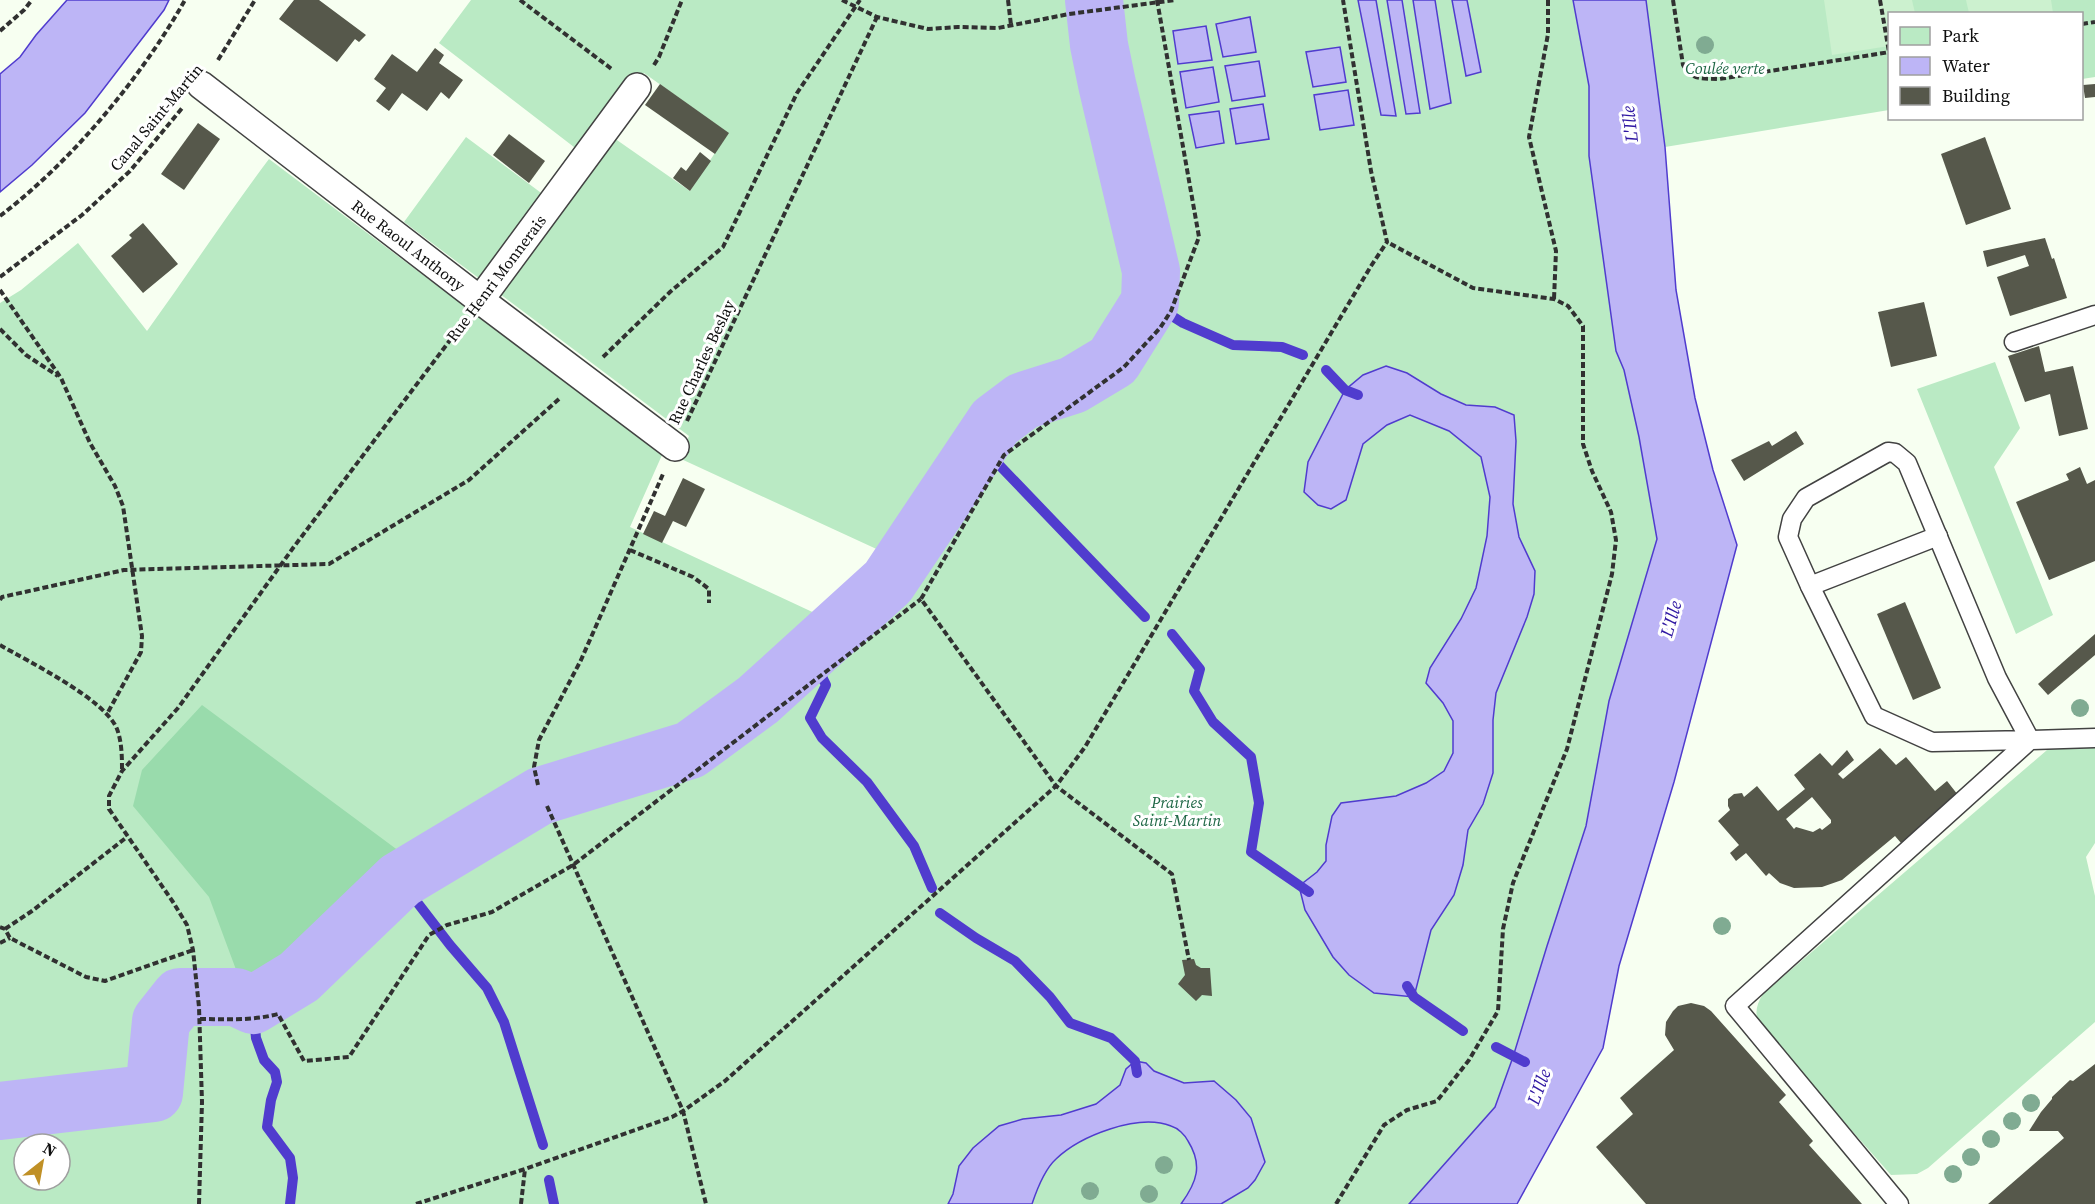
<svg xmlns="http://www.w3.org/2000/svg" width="2095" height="1204" viewBox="0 0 2095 1204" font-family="'Source Serif 4',serif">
	<rect width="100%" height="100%" fill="#f7fff1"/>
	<!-- green -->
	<g fill="#baeac4" fill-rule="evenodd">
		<path d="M471,0H1573L1589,86V156L1616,351L1624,370L1639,437L1657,539L1609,701L1586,825L1547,946L1513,1057L1495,1107L1409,1204H0V303L21,290L78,243L147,331C188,274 227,215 269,159L662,455L630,527L821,616L883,552L679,458L689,436L404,222L466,137L560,207L614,138L690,191L728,133L644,73L583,154L439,43ZM24,1144H60V1180H24Z"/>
		<polygon points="1646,0 2095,0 2095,77 2082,79 2082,14 1890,14 1889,110 1665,147"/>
		<polygon points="1995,362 2020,428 1994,467 2053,615 2016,634 1917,389"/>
		<path d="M2054,744H2090L2095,748V843L2086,857L2095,896V1022L1928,1168L1917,1174L1891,1175L1762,1029C1754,1017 1755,1006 1763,994Z"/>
	</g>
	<!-- forest -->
	<polygon fill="#99dbac" points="202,705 403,854 259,973 238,975 209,897 133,806 142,770"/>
	<!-- pitch -->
	<g fill="#ccf1cf">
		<polygon points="1824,0 1912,0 1915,13 1890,14 1889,46 1832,55"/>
		<polygon points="1966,0 2051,0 2053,13 1969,13"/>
	</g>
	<!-- water -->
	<g fill="#bdb5f6" stroke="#503cce" stroke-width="1.5">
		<polygon points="67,0 169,0 164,10 85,113 32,165 0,192 0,74 20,57 36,35"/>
		<polygon points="1358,0 1376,0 1396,116 1381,115"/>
		<polygon points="1387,0 1402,0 1420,113 1406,114"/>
		<polygon points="1413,0 1435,0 1451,103 1430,109"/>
		<polygon points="1452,0 1467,0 1481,72 1466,76"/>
		<polygon points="1573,0 1646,0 1665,147 1676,290 1695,398 1713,470 1737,545 1674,782 1619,966 1603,1048 1517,1204 1409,1204 1495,1107 1513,1057 1547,946 1586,826 1609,701 1657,539 1639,437 1624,370 1616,351 1589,156 1589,86"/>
		<polygon points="1250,17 1256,52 1223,57 1216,24"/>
		<polygon points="1206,26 1212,60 1178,64 1173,31"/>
		<polygon points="1340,47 1346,82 1313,87 1306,52"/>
		<polygon points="1259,61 1265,96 1232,101 1225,66"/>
		<polygon points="1213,67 1219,102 1186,108 1180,72"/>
		<polygon points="1348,90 1354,125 1320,130 1314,95"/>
		<polygon points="1263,104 1269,139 1236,144 1230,109"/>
		<polygon points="1219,111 1224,143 1196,148 1189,115"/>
		<polygon points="1386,366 1407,373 1441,394 1466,405 1495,407 1514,415 1516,441 1513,504 1519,537 1535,571 1534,594 1527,617 1496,693 1493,720 1493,773 1483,804 1468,830 1463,865 1454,895 1431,930 1414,997 1374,993 1349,975 1333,957 1305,910 1299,886 1317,872 1326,861 1326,845 1332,816 1341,803 1396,796 1426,783 1444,771 1453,753 1453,721 1443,703 1426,683 1430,668 1461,619 1476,588 1487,536 1490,497 1481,457 1449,431 1410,415 1387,425 1363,444 1346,500 1331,509 1318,505 1304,492 1308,462 1345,390 1363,375"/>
		<path d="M1135,1061L1146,1063L1154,1071L1184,1083L1214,1081L1236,1100L1251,1118L1265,1162L1255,1180L1248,1188L1221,1204H1181C1197,1182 1203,1165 1188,1141C1185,1135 1178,1128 1171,1126C1138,1113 1080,1136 1056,1159C1044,1170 1037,1189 1032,1204H948L953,1194L959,1166L973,1148L999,1126L1023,1119L1061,1115L1096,1104L1120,1085L1126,1069Z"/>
	</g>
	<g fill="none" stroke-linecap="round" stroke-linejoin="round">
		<!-- stream -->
		<g stroke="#503cce" stroke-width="10">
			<polyline points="1150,302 1183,323 1233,345 1282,347 1303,355"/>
			<polyline points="1326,370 1345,390 1358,395"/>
			<polyline points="980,445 1145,617"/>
			<polyline points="1172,634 1200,669 1194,691 1213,722 1251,757 1259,803 1251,852 1309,892"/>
			<polyline points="810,652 826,685 810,718 822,738 867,782 914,846 932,888"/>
			<polyline points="400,880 450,945 487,988 504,1022 543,1145"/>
			<polyline points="940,913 976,938 1015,961 1050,997 1070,1023 1111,1038 1135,1061 1137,1073"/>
			<polyline points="1407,986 1414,997 1463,1031"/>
			<polyline points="253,1005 256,1038 264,1060 275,1072 277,1082 271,1100 267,1127 290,1158 293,1178 290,1204"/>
			<polyline points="1496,1047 1525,1062"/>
			<polyline points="549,1180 554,1204"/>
		</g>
		<!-- river -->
		<polyline stroke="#bdb5f6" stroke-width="58" points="0,1111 154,1093 161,1021 180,997 236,997 253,1005 299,977 400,880 540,796 690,750 758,700 888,582 995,422 1023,401 1073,385 1113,361 1150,302 1151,271 1107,84 1099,45 1094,0"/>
	</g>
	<!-- building -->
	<g fill="#56584b" fill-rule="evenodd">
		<polygon points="294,0 319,0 366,35 359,42 355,39 337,62 279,19"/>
		<polygon points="435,48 444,55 439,63 463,80 449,99 441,92 427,111 402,93 389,111 376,101 386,88 374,79 392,54 417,72"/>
		<polygon points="660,84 729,133 715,154 645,105"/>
		<polygon points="2095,84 2095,97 2085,98 2083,85"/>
		<polygon points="198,123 220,139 184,190 161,174"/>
		<polygon points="509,134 545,161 529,183 493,155"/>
		<polygon points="1985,137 2011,209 1966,225 1941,154"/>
		<polygon points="700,152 711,161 690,191 673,178 681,167 686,171"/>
		<polygon points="143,223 178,264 143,293 111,256 132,238 129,235"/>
		<polygon points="2045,238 2052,259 2054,258 2067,298 2010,316 1997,277 2029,266 2025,255 1987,267 1983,251"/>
		<polygon points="1924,302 1937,356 1891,367 1878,312"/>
		<polygon points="2039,346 2045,372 2073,366 2088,429 2059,436 2050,394 2025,402 2008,356"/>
		<polygon points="1796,431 1804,444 1744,481 1731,460 1769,441 1772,446"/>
		<polygon points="2080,467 2087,484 2095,480 2095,561 2049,580 2016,502 2069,480 2066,474"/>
		<polygon points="683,478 705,489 686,527 673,521 662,543 643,534 654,511 665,516"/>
		<polygon points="1905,602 1941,688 1913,700 1877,614"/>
		<polygon points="2095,634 2095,655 2048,695 2038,684"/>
		<path d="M1880,748L1896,765L1906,757L1935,791L1947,781L1958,795L1901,843L1895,836L1842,880L1822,887L1794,888L1780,883L1769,873L1766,876L1746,853L1736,861L1730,853L1739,845L1718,821L1730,810L1728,806V799L1734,794L1742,793L1744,797L1757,786L1778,811L1805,789L1794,775L1820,753L1832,766L1847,750L1854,760L1838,774L1843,779ZM1812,797L1831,820V823L1822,830L1820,828L1813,832L1796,827L1794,829L1786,819Z"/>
		<polygon points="1194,959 1196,965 1201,968 1210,968 1212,996 1202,995 1196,1001 1178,984 1185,975 1182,960"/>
		<polygon points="1691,1003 1704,1006 1711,1011 1786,1095 1779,1102 1813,1141 1809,1145 1862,1204 1646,1204 1596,1147 1633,1114 1620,1098 1674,1050 1665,1035 1666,1022 1673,1011 1678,1006"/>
		<polygon points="2095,1064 2095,1204 1988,1204 2064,1138 2058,1131 2029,1131 2041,1112 2052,1099 2052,1097 2070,1080 2073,1081"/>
	</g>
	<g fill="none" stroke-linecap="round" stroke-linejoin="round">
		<defs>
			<g id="service">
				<polyline points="2014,342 2095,315"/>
				<polygon points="1888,452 1895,453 1907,463 1997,678 2030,740 1932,742 1874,716 1810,586 1788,537 1792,519 1806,498"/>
				<polyline points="1810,586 1938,536"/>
				<polyline points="1899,1204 1735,1006 2030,740 2095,738"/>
			</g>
			<g id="pedestrian">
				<path id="s1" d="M201,85L480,300L675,447"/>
				<polyline points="480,300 637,87"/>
			</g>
		</defs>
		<!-- service casing -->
		<use href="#service" stroke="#424242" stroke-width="21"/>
		<!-- pedestrian casing -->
		<use href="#pedestrian" stroke="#424242" stroke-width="30"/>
		<!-- path -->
		<g stroke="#313131" stroke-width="4" stroke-dasharray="6 3" stroke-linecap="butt">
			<polyline points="520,0 613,70"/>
			<polyline points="842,0 877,17 928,29 958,27 998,28 1069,14 1175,0"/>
			<polyline points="1008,0 1011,25"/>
			<polyline points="1157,0 1199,237 1171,311 1160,328 1124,367 1004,455 921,599 1056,786 1172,874 1189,960"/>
			<polyline points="1548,0 1548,34 1529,137 1556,251 1554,299"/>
			<path d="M1673,0L1683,65C1693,81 1701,78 1719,79L1890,52"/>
			<polyline points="1880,0 1889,52"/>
			<polyline points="2082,24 2095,22"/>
			<polyline points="0,31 24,10 32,0"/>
			<polyline points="218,60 255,0"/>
			<polyline points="654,65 659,57 682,0"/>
			<path d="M0,216C72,161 141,78 185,0"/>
			<polyline points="0,277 82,215 130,171 183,107"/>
			<polyline points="0,290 61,378 90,443 115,486 123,506 142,636 141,652 107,714"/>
			<polyline points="0,329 26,355 58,376"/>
			<polyline points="603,357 670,292 723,247 797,93 860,0"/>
			<polyline points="687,421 877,17"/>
			<polyline points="630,550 693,577 709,589 709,603"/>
			<polyline points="0,600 2,597 124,570 329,564 469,480 560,398"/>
			<path d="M0,645C29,662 105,699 117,729C122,742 122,758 122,771"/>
			<polyline points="538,785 534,767 539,740 581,660 663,474"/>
			<polyline points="547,806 683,1111 706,1204"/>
			<polyline points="0,927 5,929 10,938 86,977 105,981 193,950"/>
			<polyline points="5,929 32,911 127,837"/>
			<polyline points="0,943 10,938"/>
			<path d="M200,1019C226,1019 252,1021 278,1014L304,1061L349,1057L429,935L447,925L492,912L573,865L921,599"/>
			<polyline points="199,1204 202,1102 199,1007 193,950 187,925 173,902 109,809 109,796 122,771 178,708 293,548 463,323"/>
			<polyline points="416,1204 525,1169 672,1117 683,1111 725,1081 1056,786 1085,747 1371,266 1387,242 1371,171 1343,0"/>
			<polyline points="521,1204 525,1169"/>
			<polyline points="1336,1204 1384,1125 1407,1110 1437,1101 1469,1060 1498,1011 1503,929 1513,883 1567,749 1612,574 1616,540 1611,512 1592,471 1583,444 1583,326 1568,306 1554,299 1473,288 1387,242"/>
		</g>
		<!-- service -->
		<use href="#service" stroke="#fff" stroke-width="18"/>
		<!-- pedestrian -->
		<use href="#pedestrian" stroke="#fff" stroke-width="27"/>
	</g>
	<!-- trees -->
	<g fill="#80ab92">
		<circle cx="1705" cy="45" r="9"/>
		<circle cx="2080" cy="708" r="9"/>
		<circle cx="1722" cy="926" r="9"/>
		<circle cx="2031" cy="1103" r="9"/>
		<circle cx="2012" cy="1121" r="9"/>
		<circle cx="1991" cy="1139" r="9"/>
		<circle cx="1971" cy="1157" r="9"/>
		<circle cx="1164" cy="1165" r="9"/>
		<circle cx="1953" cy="1174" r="9"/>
		<circle cx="1090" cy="1191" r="9"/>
		<circle cx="1149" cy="1194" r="9"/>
	</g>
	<g text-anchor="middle" stroke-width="6" stroke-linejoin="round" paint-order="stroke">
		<!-- park labels -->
		<g font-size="16" font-style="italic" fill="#1e6745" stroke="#fff">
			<text x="1725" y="74">Coulée verte</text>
			<text x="1177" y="808">Prairies<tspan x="1177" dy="18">Saint-Martin</tspan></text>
		</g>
		<!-- street labels -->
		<g font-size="16" fill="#0f0f0f" stroke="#fff">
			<text transform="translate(156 117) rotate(-50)" y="6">Canal Saint-Martin</text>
			<text dy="6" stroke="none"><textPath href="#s1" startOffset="262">Rue Raoul Anthony</textPath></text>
			<text transform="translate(496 278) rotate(-53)" y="6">Rue Henri Monnerais</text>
			<text transform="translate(701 362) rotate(-65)" y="6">Rue Charles Beslay</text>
		</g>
		<!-- water labels -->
		<g font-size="18" font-style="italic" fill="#2f17a2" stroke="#fff">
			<text transform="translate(1630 124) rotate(-96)" y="6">L'Ille</text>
			<text transform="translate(1671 619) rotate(-74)" y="6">L'Ille</text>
			<text transform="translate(1539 1087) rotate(-70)" y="6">L'Ille</text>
		</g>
	</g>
	<!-- legend -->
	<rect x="1888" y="12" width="195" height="108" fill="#ffffff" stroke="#9f9f9f" stroke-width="1.5"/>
	<rect x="1900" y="27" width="30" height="18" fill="#baeac4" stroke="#9f9f9f" stroke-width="1.5"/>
	<text x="1942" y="42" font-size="18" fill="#0f0f0f">Park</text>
	<rect x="1900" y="57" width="30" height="18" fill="#bdb5f6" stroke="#9f9f9f" stroke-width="1.5"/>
	<text x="1942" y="72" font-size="18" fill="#0f0f0f">Water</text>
	<rect x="1900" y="87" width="30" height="18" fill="#56584b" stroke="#9f9f9f" stroke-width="1.5"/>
	<text x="1942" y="102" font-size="18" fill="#0f0f0f">Building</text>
	<!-- north arrow -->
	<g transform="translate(42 1162) rotate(31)"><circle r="28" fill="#ffffff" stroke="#9f9f9f" stroke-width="1.5"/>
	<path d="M0-4.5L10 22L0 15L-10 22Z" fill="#c09026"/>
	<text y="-9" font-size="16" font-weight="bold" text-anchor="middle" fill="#0f0f0f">N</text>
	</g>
</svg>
